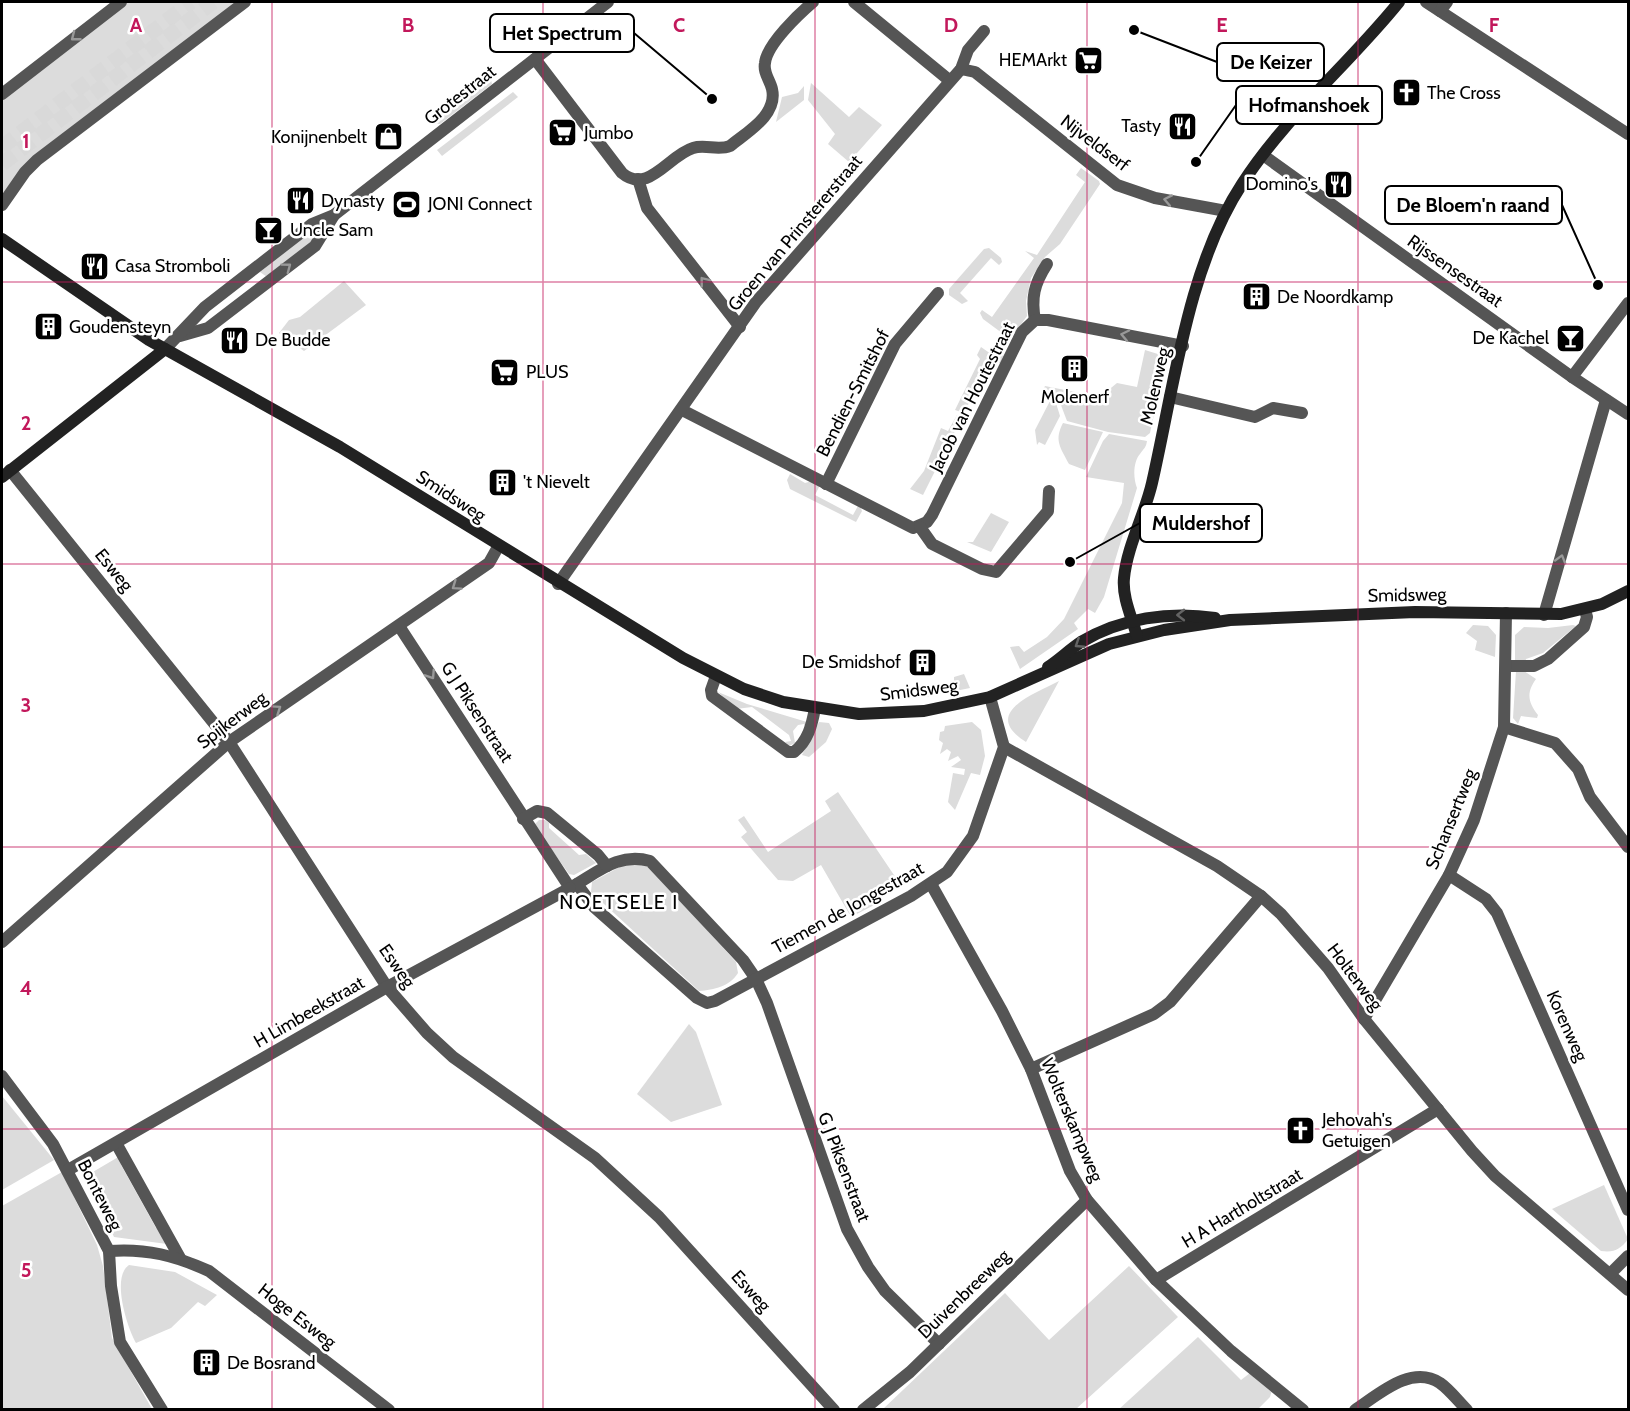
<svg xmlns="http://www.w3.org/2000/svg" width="1630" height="1411" viewBox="0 0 1630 1411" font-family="Cabin,sans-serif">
	<rect width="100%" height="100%" fill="#fff"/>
	<!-- green -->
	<g fill="#dcdcdc">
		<polygon points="127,2 237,2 2,196 2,99"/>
		<polygon points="490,76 492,84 440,124 435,124 432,120"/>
		<polygon points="811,83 849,117 859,107 882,125 849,162 828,144 835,134 808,100"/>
		<polygon points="804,86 804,100 776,122 782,97 798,93"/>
		<polygon points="513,92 518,97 442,156 437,150"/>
		<polygon points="1081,168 1099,181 1100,184 1060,244 1045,257 1031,278 1026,301 1027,316 1015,333 1006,336 983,319 980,313 982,310 992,317 1034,258 1025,251 1037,255 1085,182 1076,175"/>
		<polygon points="316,232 313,241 267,277 260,272 305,234"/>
		<polygon points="989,248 1001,258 1002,262 999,265 991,258 960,293 968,301 962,304 949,295 949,289 984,249"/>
		<polygon points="344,281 366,305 304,351 279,333 289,320 300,317"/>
		<polygon points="997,345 1004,352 1001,364 991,359 964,413 955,410 980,359 977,355 981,347 991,354"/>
		<polygon points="1145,350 1161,355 1165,364 1150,433 1145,437 1108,432 1067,421 1059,400 1043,390 1045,386 1100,397 1117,383 1137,387"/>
		<polygon points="1051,399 1056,403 1060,416 1045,445 1039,442 1037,445 1035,430"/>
		<polygon points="957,415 962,417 923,495 910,489 924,471 941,428 948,431"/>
		<path d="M1063,423L1103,432L1085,470L1069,464C1060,447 1054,440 1063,423Z"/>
		<path d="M1109,434L1147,441C1146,448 1144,448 1140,454C1133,462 1133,478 1137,488L1104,597L1095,613L1088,609L1074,623L1078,629L1020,669L1010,647L1019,646L1024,652L1047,637L1064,619L1122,503L1124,483L1086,477L1103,441Z"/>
		<polygon points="790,474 805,483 812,481 820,485 815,495 853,515 859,504 862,511 856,522 790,489 787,480"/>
		<polygon points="991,513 1009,522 991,552 967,542 973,542"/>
		<polygon points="1473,625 1488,626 1496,635 1495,657 1475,650 1477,641 1466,633"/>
		<polygon points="1573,625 1576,626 1543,653 1526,659 1525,663 1515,664 1515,635 1524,627 1548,628"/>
		<path d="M1516,671H1524L1536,679C1526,693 1528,702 1538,715L1537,718L1521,716L1518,724L1513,718Z"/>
		<polygon points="964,674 970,688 926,697 883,700 882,691 889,690 894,695 900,692 907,696 919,689 931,691 938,685 948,688 954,685 954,677"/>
		<path d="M1059,681L1026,742C980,713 1034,694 1059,681Z"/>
		<polygon points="718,692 747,704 807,722 805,729 804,724 798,725 793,731 795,743 789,746 785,742 791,741 789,735 752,707 736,709"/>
		<polygon points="819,722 829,723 832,729 826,742 809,757 802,755"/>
		<polygon points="972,722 981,730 985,756 980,775 971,773 955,810 948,802 953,773 964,775 965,769 951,767 961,760 958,756 948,761 951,752 947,749 940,754 943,743 939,740 940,732 944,731 945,726"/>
		<polygon points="838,792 898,881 878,892 882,901 851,917 821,865 793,881 778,880 741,837 747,832 738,820 744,816 768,852 831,811 825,801"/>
		<polygon points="539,820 545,820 549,823 549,828 579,855 586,854 596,863 574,875 569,874 534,825"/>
		<path d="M636,863L650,867L736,962L738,973C730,986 714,990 699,991L591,892L592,882L625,864Z"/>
		<polygon points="689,1024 696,1032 722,1105 671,1122 637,1094"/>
		<polygon points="2,1096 54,1160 2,1190"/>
		<polygon points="120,1156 121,1165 156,1228 163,1230 167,1244 114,1237 86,1176"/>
		<polygon points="62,1172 97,1245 103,1266 112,1338 152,1409 2,1409 2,1206"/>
		<path d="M1604,1185L1628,1239C1621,1249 1614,1253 1601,1251L1552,1209Z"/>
		<path d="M129,1265L175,1272L217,1295L205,1306L198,1302L171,1328L136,1343C127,1327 111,1277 129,1265Z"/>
		<polygon points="1129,1266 1178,1317 1076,1409 883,1409 1005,1293 1049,1340"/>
		<polygon points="1198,1337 1241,1380 1250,1373 1272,1390 1270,1397 1258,1409 1118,1410"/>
	</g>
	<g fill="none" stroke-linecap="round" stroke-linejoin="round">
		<!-- primary-tunnel -->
		<g stroke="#d9d9d9" stroke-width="15" stroke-dasharray="15 8" stroke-linecap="butt">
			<polyline points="2,147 191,2"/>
			<polyline points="2,164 213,2"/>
		</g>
		<!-- street -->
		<g stroke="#555" stroke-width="12">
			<polyline points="854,2 949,80"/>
			<polyline points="1426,2 1628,134"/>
			<polyline points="1440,11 1447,2"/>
			<path d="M535,59L622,173C648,195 669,155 693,148C705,144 718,151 730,146C747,132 778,115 772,89C770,80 763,73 765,63C767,44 799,14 813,2"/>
			<polyline points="961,69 975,72 1117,185 1155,198 1226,211"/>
			<polyline points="2,94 121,2"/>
			<polyline points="1263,155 1572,377 1628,414"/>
			<polyline points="638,179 647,208 740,327"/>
			<polyline points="2,205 25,172 37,160 245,2"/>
			<path d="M1035,320C1031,298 1034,284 1047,264"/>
			<polyline points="180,336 208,328 315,246 334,215"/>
			<polyline points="165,349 205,307 312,224 334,215 608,2"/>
			<polyline points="1572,377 1628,303"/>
			<polyline points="1170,397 1255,417 1273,408 1302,413"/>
			<polyline points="682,410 913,528 927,522 932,515 1022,332 1035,320 1048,320 1183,346"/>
			<polyline points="10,470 229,742 387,987 427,1033 453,1057 595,1158 659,1217 834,1410"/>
			<polyline points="826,484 895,344 938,293"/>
			<polyline points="920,527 932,544 982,569 996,572 1048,511 1049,491"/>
			<polyline points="558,584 756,302 961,69 968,50 984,31"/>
			<polyline points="1544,615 1606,400"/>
			<path d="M399,626L570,888C597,873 618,852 650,861L743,960L756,979L767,1003L847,1229L868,1267L885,1291L939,1344"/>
			<polyline points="1506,666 1534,666 1548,659 1584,627 1587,617 1585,610"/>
			<path d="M716,676L711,690L712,696L788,752H794C808,741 812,725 815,708"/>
			<polyline points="1504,727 1555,743 1578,769 1590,797 1628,847"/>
			<polyline points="1004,747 1217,866 1261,896 1281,914 1328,968 1364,1019 1472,1151 1495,1176 1628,1290"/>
			<polyline points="523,819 537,811 547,813 598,855 607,866"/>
			<polyline points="1449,875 1486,899 1497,913 1628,1210"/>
			<polyline points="577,884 594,907 697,998 707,1003 715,1001 911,896 947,872 973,836 1004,747 990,697"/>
			<polyline points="931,884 1002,1011 1031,1069 1070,1171 1087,1200 1156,1280 1231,1351 1303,1410"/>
			<polyline points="2,942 229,742 489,563 498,547"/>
			<polyline points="1364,1019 1449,875 1474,820 1504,727 1506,613"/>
			<polyline points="1031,1069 1154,1014 1170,1002 1261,896"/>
			<polyline points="2,1076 53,1144 109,1251 111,1286 120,1342 162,1410"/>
			<polyline points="116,1143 180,1258"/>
			<polyline points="68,1170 387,987 570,888"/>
			<path d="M109,1251C146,1248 176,1256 209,1271L389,1410"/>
			<polyline points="1611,1273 1628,1256"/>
			<polyline points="1156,1280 1438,1109"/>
			<polyline points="863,1410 910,1372 1087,1200"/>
			<path d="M1355,1410C1378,1395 1411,1364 1440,1383C1450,1390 1458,1401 1467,1410"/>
		</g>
		<!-- secondary -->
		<g stroke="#222" stroke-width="12">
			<polyline points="2,239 149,340 340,447 683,658 744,689 783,702 859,714 924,711 990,697 1109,644 1164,630 1230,620 1415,612 1561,614 1602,604 1628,591"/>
			<polyline points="2,477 165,349"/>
			<path d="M1137,636C1132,618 1122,597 1124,578C1127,546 1145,514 1152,483C1174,387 1188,266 1242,184C1285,117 1349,64 1399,2"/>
			<path d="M1048,667C1059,660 1069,650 1081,642C1121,618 1170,611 1215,618"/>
		</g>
	</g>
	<!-- one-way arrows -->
	<defs><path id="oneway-chevron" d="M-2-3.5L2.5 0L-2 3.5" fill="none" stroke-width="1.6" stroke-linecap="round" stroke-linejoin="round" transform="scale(1.5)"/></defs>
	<g stroke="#999">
		<use href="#oneway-chevron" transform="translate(75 37) rotate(142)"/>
		<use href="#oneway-chevron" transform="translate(1168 200) rotate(-169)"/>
		<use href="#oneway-chevron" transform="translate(287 267) rotate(-37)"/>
		<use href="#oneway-chevron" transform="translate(704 281) rotate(-128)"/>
		<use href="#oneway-chevron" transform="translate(1125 335) rotate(-168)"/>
		<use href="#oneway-chevron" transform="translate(1561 559) rotate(-74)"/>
		<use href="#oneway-chevron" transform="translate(456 586) rotate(145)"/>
		<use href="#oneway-chevron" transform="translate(431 675) rotate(57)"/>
		<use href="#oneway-chevron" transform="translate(277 709) rotate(-34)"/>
	</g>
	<g stroke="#646464">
		<use href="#oneway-chevron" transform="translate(1181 615) rotate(180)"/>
		<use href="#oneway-chevron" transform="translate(1079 644) rotate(147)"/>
	</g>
	<!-- grid -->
	<path fill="none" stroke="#c2185b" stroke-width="1.5" stroke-opacity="0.55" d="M272,2V1410M543,2V1410M815,2V1410M1087,2V1410M1358,2V1410M2,282H1628M2,564H1628M2,847H1628M2,1129H1628"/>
	<!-- icons -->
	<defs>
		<symbol id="supermarket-square" viewBox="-11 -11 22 22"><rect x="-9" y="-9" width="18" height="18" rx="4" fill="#000" stroke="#fff"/><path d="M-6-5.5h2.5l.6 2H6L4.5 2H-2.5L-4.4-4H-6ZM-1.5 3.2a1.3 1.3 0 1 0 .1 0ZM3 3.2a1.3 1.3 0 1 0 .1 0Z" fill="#fff"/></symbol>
		<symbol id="church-square" viewBox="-11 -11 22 22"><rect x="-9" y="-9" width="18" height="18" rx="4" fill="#000" stroke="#fff"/><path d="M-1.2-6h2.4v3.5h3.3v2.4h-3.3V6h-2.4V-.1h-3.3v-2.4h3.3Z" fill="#fff"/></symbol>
		<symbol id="restaurant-square" viewBox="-11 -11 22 22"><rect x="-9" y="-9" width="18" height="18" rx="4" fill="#000" stroke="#fff"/><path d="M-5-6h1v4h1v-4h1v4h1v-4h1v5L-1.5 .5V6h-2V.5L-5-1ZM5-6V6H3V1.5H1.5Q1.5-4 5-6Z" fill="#fff"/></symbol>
		<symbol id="shop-square" viewBox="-11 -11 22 22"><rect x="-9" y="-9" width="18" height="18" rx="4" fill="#000" stroke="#fff"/><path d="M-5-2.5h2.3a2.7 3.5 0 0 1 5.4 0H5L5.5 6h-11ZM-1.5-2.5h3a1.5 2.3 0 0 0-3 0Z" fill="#fff"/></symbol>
		<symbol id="stadium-square" viewBox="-11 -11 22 22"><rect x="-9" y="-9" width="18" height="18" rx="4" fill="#000" stroke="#fff"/><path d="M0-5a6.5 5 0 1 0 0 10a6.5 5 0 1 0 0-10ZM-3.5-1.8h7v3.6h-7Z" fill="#fff"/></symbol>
		<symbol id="bar-square" viewBox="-11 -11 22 22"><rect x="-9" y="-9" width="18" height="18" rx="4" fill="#000" stroke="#fff"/><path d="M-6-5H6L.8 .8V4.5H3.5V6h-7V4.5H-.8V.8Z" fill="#fff"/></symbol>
		<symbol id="building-square" viewBox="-11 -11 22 22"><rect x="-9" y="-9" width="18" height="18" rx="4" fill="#000" stroke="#fff"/><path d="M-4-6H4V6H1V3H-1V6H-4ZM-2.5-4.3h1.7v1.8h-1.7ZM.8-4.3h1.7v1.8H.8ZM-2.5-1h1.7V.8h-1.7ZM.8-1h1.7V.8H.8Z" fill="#fff"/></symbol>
	</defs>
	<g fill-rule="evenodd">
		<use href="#supermarket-square" x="1072" y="44" width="33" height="33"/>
		<use href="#church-square" x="1390" y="76" width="33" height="33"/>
		<use href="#restaurant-square" x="1166" y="110" width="33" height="33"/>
		<use href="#supermarket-square" x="546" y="116" width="33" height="33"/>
		<use href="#shop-square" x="372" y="120" width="33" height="33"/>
		<use href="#restaurant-square" x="1322" y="168" width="33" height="33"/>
		<use href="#restaurant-square" x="284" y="184" width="33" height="33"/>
		<use href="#stadium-square" x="390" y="188" width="33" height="33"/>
		<use href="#bar-square" x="252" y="214" width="33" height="33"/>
		<use href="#restaurant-square" x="78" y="250" width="33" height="33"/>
		<use href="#building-square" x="1240" y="280" width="33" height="33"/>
		<use href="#building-square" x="32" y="310" width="33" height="33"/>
		<use href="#bar-square" x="1554" y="322" width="33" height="33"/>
		<use href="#restaurant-square" x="218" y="324" width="33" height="33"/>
		<use href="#building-square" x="1058" y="352" width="33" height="33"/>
		<use href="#supermarket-square" x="488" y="356" width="33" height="33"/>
		<use href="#building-square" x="486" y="466" width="33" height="33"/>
		<use href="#building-square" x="906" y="646" width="33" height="33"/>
		<use href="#church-square" x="1284" y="1114" width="33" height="33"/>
		<use href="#building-square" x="190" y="1346" width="33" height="33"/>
	</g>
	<g text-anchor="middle" stroke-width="5" stroke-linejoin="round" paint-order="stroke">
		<!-- poi labels -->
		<g font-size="18" fill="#000" stroke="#fff" text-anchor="start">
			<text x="1067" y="66" text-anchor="end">HEMArkt</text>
			<text x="1427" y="99">The Cross</text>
			<text x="1161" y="132" text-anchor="end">Tasty</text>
			<text x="584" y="139">Jumbo</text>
			<text x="367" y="143" text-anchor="end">Konijnenbelt</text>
			<text x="1318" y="190" text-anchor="end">Domino's</text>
			<text x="321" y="207">Dynasty</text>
			<text x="428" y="210">JONI Connect</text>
			<text x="290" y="236">Uncle Sam</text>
			<text x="115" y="272">Casa Stromboli</text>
			<text x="1277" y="303">De Noordkamp</text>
			<text x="69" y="333">Goudensteyn</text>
			<text x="1549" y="344" text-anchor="end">De Kachel</text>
			<text x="255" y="346">De Budde</text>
			<text x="526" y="378">PLUS</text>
			<text x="1075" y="403" text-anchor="middle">Molenerf</text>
			<text x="523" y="488">'t Nievelt</text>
			<text x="901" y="668" text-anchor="end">De Smidshof</text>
			<text x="1322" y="1126">Jehovah's<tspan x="1322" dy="21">Getuigen</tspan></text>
			<text x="227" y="1369">De Bosrand</text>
		</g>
		<!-- street labels -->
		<g font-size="18" fill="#000" stroke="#fff">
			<text transform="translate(460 95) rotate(-38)" y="6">Grotestraat</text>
			<text transform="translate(1095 143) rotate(37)" y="6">Nijveldserf</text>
			<text transform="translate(795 233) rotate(-50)" y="6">Groen van Prinstererstraat</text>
			<text transform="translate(1455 271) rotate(35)" y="6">Rijssensestraat</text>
			<text transform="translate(1155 386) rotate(-77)" y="6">Molenweg</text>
			<text transform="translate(853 393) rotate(-63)" y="6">Bendien-Smitshof</text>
			<text transform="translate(972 397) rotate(-63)" y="6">Jacob van Houtestraat</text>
			<text transform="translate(451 496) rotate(33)" y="6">Smidsweg</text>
			<text transform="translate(114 570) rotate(51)" y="6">Esweg</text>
			<text transform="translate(1407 595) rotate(-1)" y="6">Smidsweg</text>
			<text transform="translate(919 690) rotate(-7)" y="6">Smidsweg</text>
			<text transform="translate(477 712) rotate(57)" y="6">G J Piksenstraat</text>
			<text transform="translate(232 720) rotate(-37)" y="6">Spijkerweg</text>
			<text transform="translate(1451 819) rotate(-68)" y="6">Schansertweg</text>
			<text transform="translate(848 908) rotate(-29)" y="6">Tiemen de Jongestraat</text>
			<text transform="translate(397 966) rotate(55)" y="6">Esweg</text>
			<text transform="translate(1355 977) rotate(53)" y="6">Holterweg</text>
			<text transform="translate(309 1012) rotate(-30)" y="6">H Limbeekstraat</text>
			<text transform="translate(1567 1026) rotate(66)" y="6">Korenweg</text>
			<text transform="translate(1072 1120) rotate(67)" y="6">Wolterskampweg</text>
			<text transform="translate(844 1167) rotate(69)" y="6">G J Piksenstraat</text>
			<text transform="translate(100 1195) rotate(63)" y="6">Bonteweg</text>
			<text transform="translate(1242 1208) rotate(-31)" y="6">H A Hartholtstraat</text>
			<text transform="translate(751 1291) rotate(48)" y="6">Esweg</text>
			<text transform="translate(964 1294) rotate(-44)" y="6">Duivenbreeweg</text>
			<text transform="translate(297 1316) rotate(38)" y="6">Hoge Esweg</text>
		</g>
		<!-- neighbourhood labels -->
		<g font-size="20" letter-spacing="1.5" fill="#000" stroke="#fff">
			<text x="619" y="909">NOETSELE I</text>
		</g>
	</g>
	<g font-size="20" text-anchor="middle" font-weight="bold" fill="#c2185b" stroke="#fff" stroke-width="5" stroke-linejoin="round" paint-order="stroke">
		<text x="136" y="32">A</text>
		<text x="408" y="32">B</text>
		<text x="679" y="32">C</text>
		<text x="951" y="32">D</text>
		<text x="1222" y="32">E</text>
		<text x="1494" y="32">F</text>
		<text x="26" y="148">1</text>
		<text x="26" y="430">2</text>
		<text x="26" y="712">3</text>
		<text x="26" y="995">4</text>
		<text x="26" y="1277">5</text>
	</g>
	<!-- callouts -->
	<path fill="none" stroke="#000" stroke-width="2" d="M712 99L634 33M1134 30L1217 62M1196 162L1236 105M1598 285L1562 205M1070 562L1140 523"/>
	<g fill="#000" stroke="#fff" stroke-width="2">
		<circle cx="712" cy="99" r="6"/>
		<circle cx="1134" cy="30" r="6"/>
		<circle cx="1196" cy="162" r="6"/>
		<circle cx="1598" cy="285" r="6"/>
		<circle cx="1070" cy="562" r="6"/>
	</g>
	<g fill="#fff" stroke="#000" stroke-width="2">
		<rect x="490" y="14" width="144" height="38" rx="6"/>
		<rect x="1217" y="43" width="107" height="38" rx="6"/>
		<rect x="1236" y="86" width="146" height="38" rx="6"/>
		<rect x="1385" y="186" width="177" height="38" rx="6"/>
		<rect x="1140" y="504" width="122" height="38" rx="6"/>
	</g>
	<g font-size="20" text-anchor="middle" font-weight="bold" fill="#000">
		<text x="562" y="40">Het Spectrum</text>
		<text x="1271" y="69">De Keizer</text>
		<text x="1309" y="112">Hofmanshoek</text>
		<text x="1473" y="212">De Bloem'n raand</text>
		<text x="1201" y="530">Muldershof</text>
	</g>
	<!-- border -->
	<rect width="1630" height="1411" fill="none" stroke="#000000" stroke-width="6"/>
</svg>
